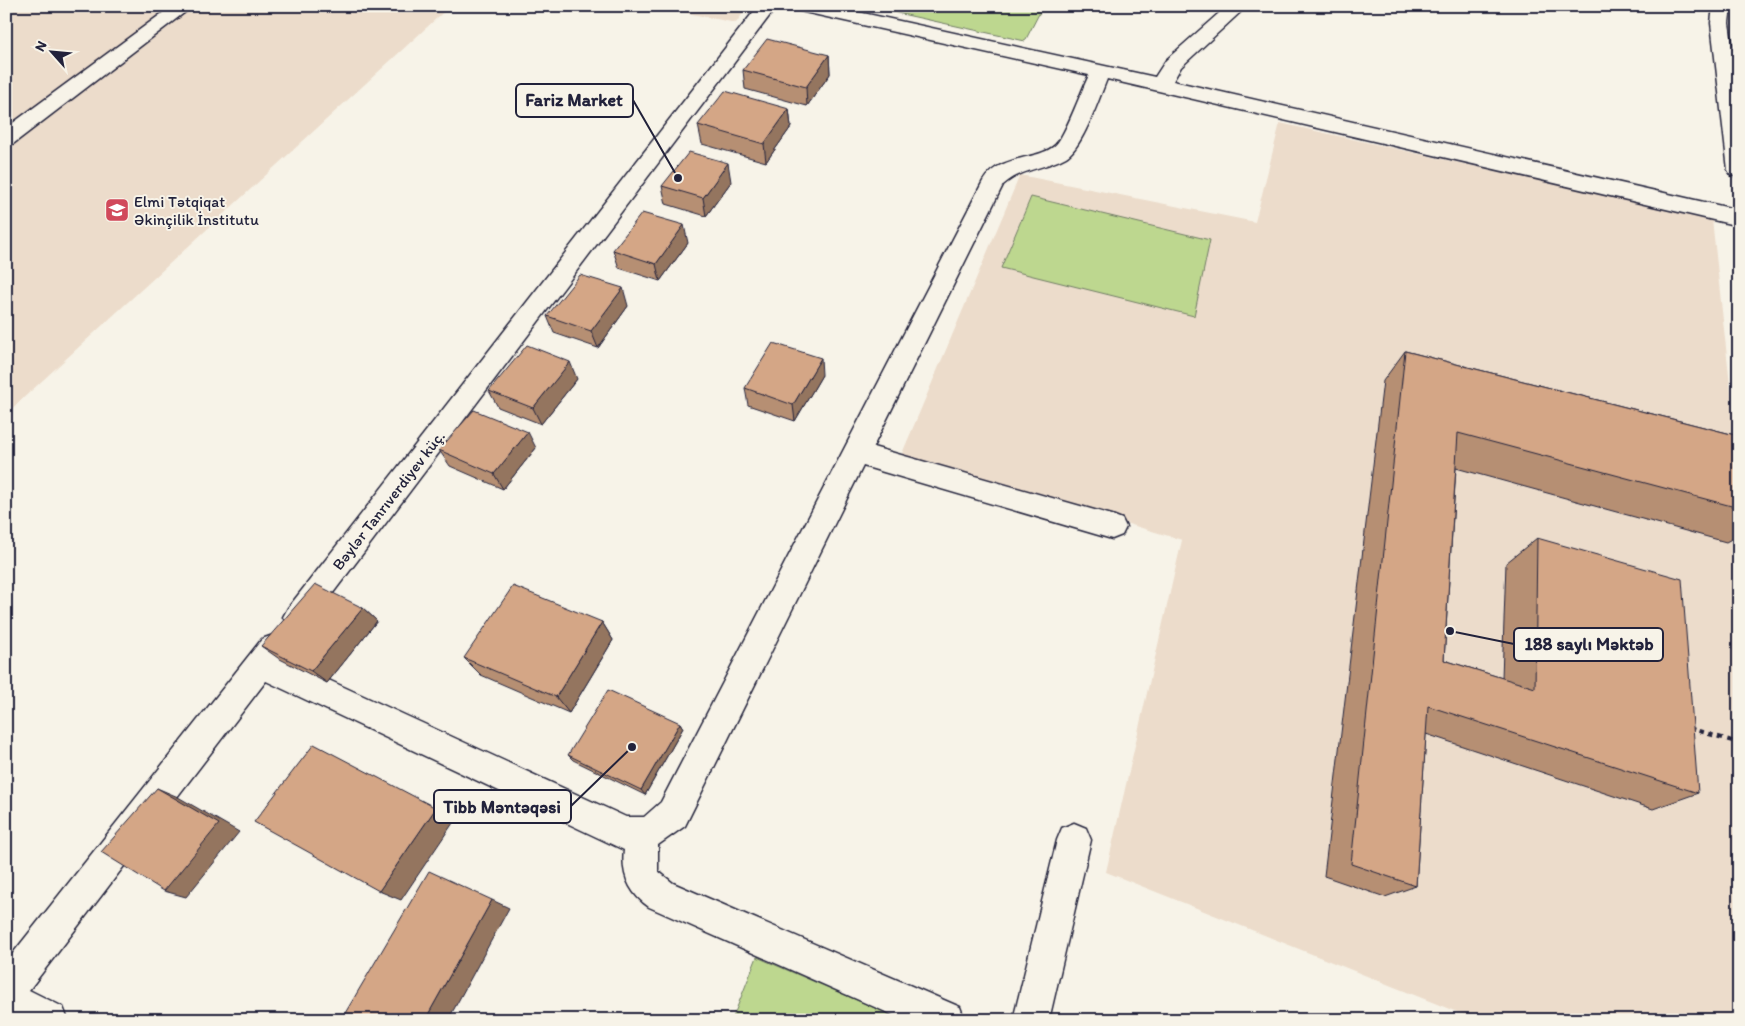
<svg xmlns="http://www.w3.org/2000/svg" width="1745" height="1026" viewBox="0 0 1745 1026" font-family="Itim,sans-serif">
	<rect width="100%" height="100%" fill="#f7f3e8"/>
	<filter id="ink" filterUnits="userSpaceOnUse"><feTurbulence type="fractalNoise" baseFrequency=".02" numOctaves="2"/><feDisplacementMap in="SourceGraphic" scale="10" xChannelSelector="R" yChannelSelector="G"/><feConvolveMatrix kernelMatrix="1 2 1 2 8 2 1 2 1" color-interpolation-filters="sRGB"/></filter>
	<g filter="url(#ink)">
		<!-- built -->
		<g fill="#ecdccb">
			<polygon points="6,6 450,6 6,414"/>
			<polygon points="653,6 748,6 736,23"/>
			<polygon points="1280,123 1712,219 1739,467 1739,723 1737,724 1739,746 1739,1020 1477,1020 1106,872 1182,540 901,456 1020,175 1255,222"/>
		</g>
		<!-- green -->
		<g fill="#bdd78f" stroke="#707c65">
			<polygon points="865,6 1043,6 1025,41"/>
			<polygon points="1031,197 1210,240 1194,316 1001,268"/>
			<polygon points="757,957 903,1020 732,1020"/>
		</g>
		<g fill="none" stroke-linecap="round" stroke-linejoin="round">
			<defs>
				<g id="minor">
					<polygon points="172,6 193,6 13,144 6,146 6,128"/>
					<polygon points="758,6 777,6 308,626 298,630 288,626 283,617 288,608"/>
					<path d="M795,6H831L1155,77L1166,60L1227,6H1247L1181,67L1173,81L1739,210V226L1107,79C1099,98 1083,147 1066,157C1045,169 1022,168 1003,185L873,447L1112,515L1122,519L1126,527L1122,535L1112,539L863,466L685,826L658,845V871L673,883L960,1007L965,1020H904L649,907C629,893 621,874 624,850L266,681L29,990L63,1007L68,1020H11L6,1017V962L262,639L273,635L284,639L288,649L283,659L626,817H644L661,802L983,181C1001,152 1043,162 1058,142C1068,128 1081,92 1089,75L804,12L797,10Z"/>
					<polygon points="1713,6 1731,6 1729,23 1739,90 1739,177 1731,175 1728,170 1711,23"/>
					<polygon points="1074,823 1086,828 1091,840 1049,1020 1013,1020 1057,840 1062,828"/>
				</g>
			</defs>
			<!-- minor casing -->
			<use href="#minor" stroke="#22223b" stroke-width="3"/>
			<!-- path -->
			<polyline stroke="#22223b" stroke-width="4" stroke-dasharray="5.5 4.5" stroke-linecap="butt" points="1689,728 1739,743"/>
			<!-- minor -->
			<use href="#minor" fill="#f7f3e8" fill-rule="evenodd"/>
		</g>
		<!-- wall -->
		<g fill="#b68f73" stroke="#22223b">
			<polygon points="829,55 830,74 807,106 745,89 743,70"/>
			<polygon points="789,109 791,127 766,162 702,144 698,125"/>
			<polygon points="731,182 706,216 666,204 662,186"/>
			<polygon points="688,243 660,281 619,268 613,250"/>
			<polygon points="628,306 598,348 554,333 547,316"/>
			<polygon points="1405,351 1739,436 1739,535 1726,542 1456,468 1444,660 1502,678 1506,563 1537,538 1698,793 1653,809 1426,734 1416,886 1385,897 1324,876 1383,381"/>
			<polygon points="822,375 795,421 748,405 745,388"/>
			<polygon points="577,379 541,424 498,407 489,391"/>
			<polygon points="536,448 503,489 450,466 439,450"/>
			<polygon points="363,608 377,621 327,683 278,658 261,646"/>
			<polygon points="602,622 613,640 569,713 481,675 464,658"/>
			<polygon points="680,723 683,728 645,795 573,760 568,755"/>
		</g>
		<!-- shaded-wall -->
		<g fill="#94745e" stroke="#22223b">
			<polygon points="829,55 830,74 807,106 806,87"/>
			<polygon points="789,109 791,127 766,162 764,144"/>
			<polygon points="728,163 731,182 706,216 703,198"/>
			<polygon points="684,225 688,243 660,281 656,264"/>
			<polygon points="623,288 628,306 598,348 591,331"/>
			<polygon points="821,358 822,375 795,421 793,405"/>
			<polygon points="570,362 577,379 541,424 533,408"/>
			<polygon points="528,432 536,448 503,489 494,474"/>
			<polygon points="363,608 377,621 327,683 311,671"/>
			<polygon points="602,622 613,640 569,713 556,697"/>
			<polygon points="680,723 683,728 645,795 641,790"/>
			<polygon points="157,788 178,797 239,832 186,897 164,891"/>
			<polygon points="436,808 455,820 401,900 379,891"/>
			<polygon points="492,900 509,908 448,1020 425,1020"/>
		</g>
		<!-- building -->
		<g fill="#d4a686" stroke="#22223b">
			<polygon points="767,39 829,55 806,87 743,70"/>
			<polygon points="725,91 789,109 764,144 698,125"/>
			<polygon points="689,152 728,163 703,198 662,186"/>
			<polygon points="642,213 684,225 656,264 613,250"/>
			<polygon points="580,275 623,288 591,331 547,316"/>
			<polygon points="773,343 821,358 793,405 745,388"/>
			<polygon points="527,345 570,362 533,408 489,391"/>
			<polygon points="1405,351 1739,436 1739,508 1458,433 1444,660 1535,688 1537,538 1682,579 1698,793 1428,706 1416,886 1351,864"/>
			<polygon points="474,410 528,432 494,474 439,450"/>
			<polygon points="315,584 363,608 311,671 261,646"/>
			<polygon points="513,586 602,622 556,697 464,658"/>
			<polygon points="608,690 680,723 641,790 568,755"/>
			<polygon points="314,744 436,808 379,891 254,822"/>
			<polygon points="157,788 219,824 164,891 101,852"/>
			<polygon points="429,871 492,900 425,1020 341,1020"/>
		</g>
	</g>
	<!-- icons -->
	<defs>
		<symbol id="university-square" viewBox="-11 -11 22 22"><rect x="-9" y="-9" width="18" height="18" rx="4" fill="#d1495b" stroke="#f7f3e8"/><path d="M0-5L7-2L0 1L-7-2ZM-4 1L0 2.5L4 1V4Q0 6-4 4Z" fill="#fff"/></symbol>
	</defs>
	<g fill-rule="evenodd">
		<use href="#university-square" x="103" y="196" width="28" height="28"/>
	</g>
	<g text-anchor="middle" stroke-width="4" stroke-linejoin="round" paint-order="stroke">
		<!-- poi labels -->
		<g font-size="16" fill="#22223b" stroke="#f7f3e8" text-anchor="start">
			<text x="134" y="207">Elmi Tətqiqat<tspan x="134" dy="18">Əkinçilik İnstitutu</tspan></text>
		</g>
		<!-- street labels -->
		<g font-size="16" fill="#22223b" stroke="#f7f3e8">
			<text transform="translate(388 500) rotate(-52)" y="6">Bəylər Tanrıverdiyev küç.</text>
		</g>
	</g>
	<!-- callouts -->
	<path fill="none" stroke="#22223b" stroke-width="2" d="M678 178L633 100M1450 631L1514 644M632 747L571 806"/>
	<g fill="#22223b" stroke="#f7f3e8" stroke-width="2">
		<circle cx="678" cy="178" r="5"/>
		<circle cx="1450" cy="631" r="5"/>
		<circle cx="632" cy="747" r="5"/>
	</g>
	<g fill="#f7f3e8" stroke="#22223b" stroke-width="2">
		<rect x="516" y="84" width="117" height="33" rx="5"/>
		<rect x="1514" y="628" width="149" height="33" rx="5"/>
		<rect x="434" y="790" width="137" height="33" rx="5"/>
	</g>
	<g font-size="18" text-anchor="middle" font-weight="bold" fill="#22223b">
		<text x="574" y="106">Fariz Market</text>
		<text x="1589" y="650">188 saylı Məktəb</text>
		<text x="502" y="813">Tibb Məntəqəsi</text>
	</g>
	<!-- margin -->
	<rect width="1745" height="1026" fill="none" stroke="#f7f3e8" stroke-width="25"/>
	<rect x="12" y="12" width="1720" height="1001" fill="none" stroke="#22223b" stroke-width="2" filter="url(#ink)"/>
	<!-- north arrow -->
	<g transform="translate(52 52) rotate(297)" stroke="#f7f3e8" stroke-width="4" paint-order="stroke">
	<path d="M0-4L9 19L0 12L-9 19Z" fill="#22223b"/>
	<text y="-8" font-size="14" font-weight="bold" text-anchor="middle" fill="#22223b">N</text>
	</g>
</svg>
